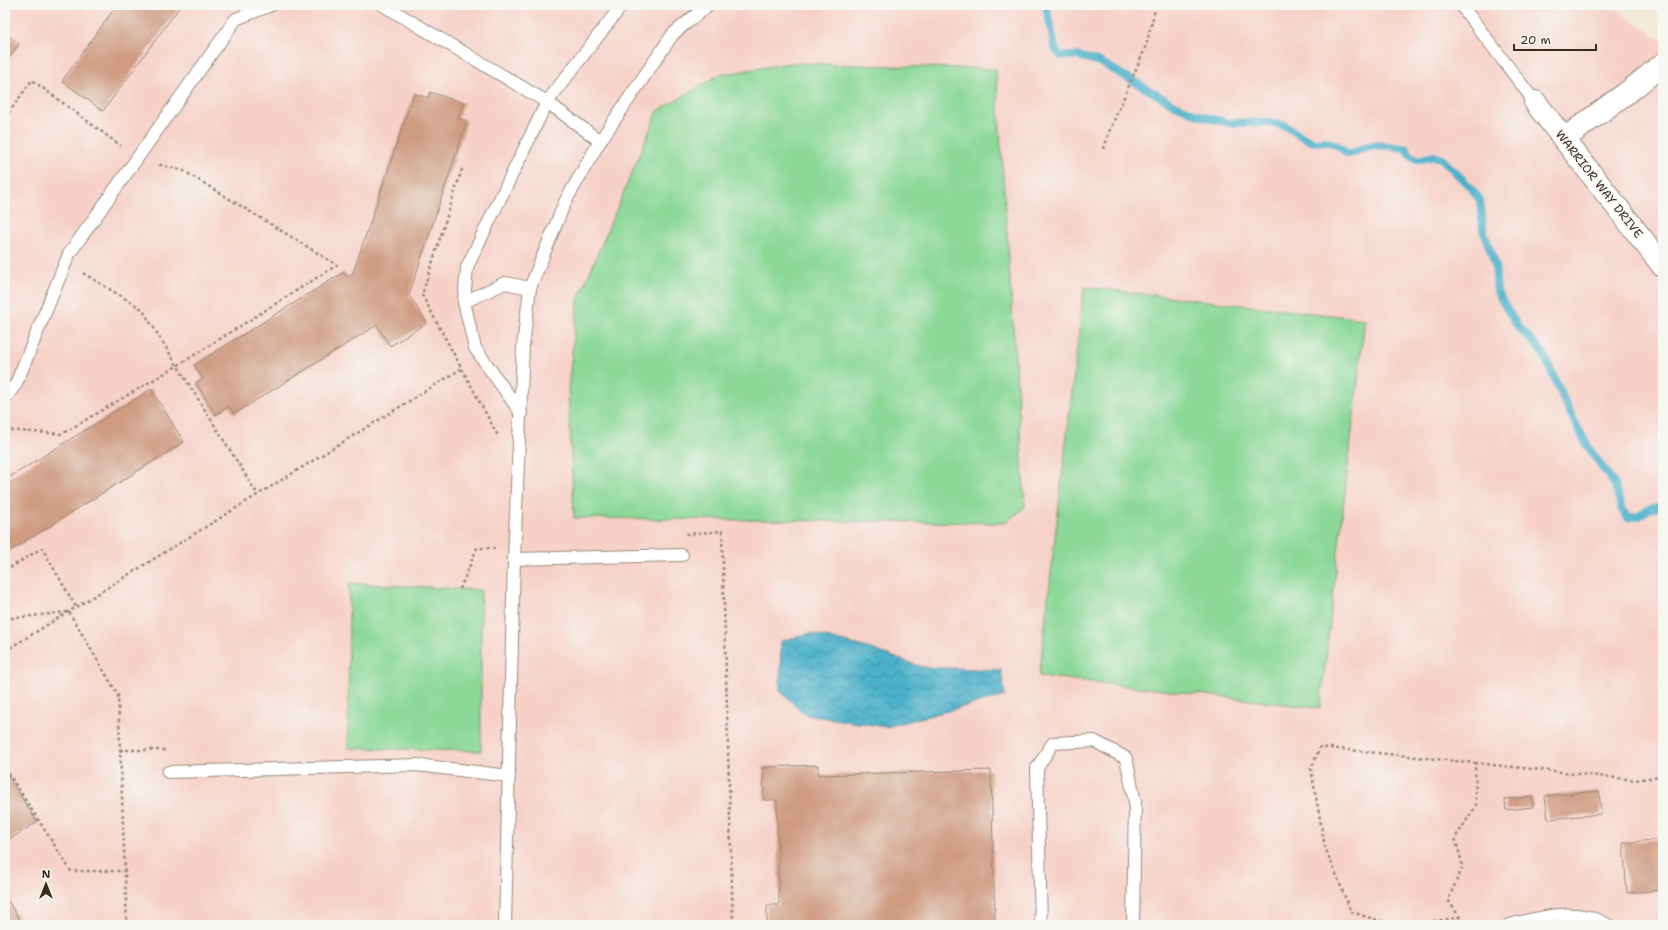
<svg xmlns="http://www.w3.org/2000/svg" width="1668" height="930" viewBox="0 0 1668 930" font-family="'Shantell Sans',sans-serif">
	<defs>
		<pattern id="water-waves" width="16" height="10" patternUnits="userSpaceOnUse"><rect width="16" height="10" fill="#4bb1ca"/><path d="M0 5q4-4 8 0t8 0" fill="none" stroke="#4090a3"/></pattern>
	</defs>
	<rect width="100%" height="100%" fill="#f6f6f2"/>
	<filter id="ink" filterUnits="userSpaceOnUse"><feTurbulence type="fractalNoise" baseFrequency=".025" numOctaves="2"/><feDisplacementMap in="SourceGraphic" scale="8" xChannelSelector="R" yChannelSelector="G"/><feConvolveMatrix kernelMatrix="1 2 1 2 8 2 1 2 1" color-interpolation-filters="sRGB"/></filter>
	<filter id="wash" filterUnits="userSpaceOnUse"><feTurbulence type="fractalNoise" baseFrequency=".012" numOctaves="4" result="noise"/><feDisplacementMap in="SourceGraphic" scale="16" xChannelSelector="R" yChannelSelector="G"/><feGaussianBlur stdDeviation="0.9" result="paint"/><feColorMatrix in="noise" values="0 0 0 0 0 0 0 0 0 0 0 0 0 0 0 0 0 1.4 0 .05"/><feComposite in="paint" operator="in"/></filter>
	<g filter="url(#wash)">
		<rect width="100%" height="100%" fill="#f3ead7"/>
		<!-- built -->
		<polygon fill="#f7d1c8" points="5,5 1610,5 1663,41 1663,925 5,925"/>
		<!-- grass -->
		<g fill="#8bd897" stroke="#63815a">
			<polygon points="790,63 996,69 1025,507 1005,523 574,518 568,389 578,300 658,111 719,75"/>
			<polygon points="1084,287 1365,319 1320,708 1039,676"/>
			<polygon points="349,583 481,590 481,751 348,748"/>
		</g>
		<!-- water -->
		<polygon fill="url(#water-waves)" stroke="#436e74" points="810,633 868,648 922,667 1001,670 1005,696 886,727 806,715 780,691 781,641"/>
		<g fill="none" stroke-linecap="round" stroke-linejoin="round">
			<!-- stream -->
			<path stroke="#4bb1ca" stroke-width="8" d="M1046,5L1055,49L1061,56H1078L1100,62L1173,104L1201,116L1229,123L1268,122L1286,126L1306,139L1314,142L1325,141L1337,145L1348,154C1357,153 1361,147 1369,146C1380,144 1394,147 1405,148L1409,154L1418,160L1434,156L1442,159L1471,188L1480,200L1483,229L1495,264L1497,292L1516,324L1543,353L1571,415L1588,447L1615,485L1622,510L1628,518L1639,516L1649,509L1663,506"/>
		</g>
		<g id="blocks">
			<!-- building -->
			<g fill="#cf9c82">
				<polygon points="117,5 181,5 103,111 62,81"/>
				<polygon points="5,33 19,44 5,64"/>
				<polygon points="430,92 464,103 458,118 467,121 409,295 427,323 390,346 377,325 234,414 229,406 216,415 196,383 203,379 194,365 344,272 347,277 353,273 414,93 428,98"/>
				<polygon points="151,389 184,442 5,554 5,480"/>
				<polygon points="818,765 818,775 991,770 995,925 767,925 767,905 779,905 777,800 764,800 763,767"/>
				<polygon points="5,771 37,822 5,842"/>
				<polygon points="1599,791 1601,814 1548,819 1545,796"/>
				<polygon points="1532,797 1533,807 1506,810 1505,799"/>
				<polygon points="1663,839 1663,890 1627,893 1623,843"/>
				<polygon points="5,896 23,925 5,925"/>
			</g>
		</g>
	</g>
	<g filter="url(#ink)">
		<use href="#blocks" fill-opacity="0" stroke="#978a7a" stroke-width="1"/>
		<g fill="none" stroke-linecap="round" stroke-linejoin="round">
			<defs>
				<g id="service">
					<polyline points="383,5 547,102 622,5"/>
					<polyline points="1461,5 1535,102"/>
					<polyline points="530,288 505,283 464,302 467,267 547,102 600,141"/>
					<polyline points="464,302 475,348 521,413"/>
					<polyline points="5,398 16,384 69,254 236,19 271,5"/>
					<polyline points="514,559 682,555"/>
					<polyline points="168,772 417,765 509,776"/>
					<polyline points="505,925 514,559 523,346 530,288 565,202 600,141 673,34 708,5"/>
					<polyline points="1041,925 1037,768 1053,743 1094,741 1126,758 1135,802 1133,925"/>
					<path d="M1510,925C1542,916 1578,907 1608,925"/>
				</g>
				<g id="minor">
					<polyline points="1535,102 1663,266"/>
					<polyline points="1564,139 1637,85 1663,64"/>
				</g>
			</defs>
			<!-- service casing -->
			<use href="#service" stroke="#978a7a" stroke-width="14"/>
			<!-- minor casing -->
			<use href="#minor" stroke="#978a7a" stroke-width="24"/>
			<!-- path -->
			<g stroke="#978a7a" stroke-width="2.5" stroke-dasharray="3 3" stroke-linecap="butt">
				<polyline points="5,118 32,80 121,146"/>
				<polyline points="1104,149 1109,132 1146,46 1156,5"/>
				<polyline points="462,169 422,295 497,434 500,434"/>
				<polyline points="83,273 142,309 258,495"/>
				<polyline points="5,430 62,434 177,366 337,265 184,171 157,164"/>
				<polyline points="686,534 722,531 733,925"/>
				<polyline points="5,571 42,548 76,607"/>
				<polyline points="460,589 477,548 495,548"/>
				<polyline points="69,612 118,695 127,925"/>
				<polyline points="5,619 67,612"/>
				<polyline points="5,651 461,369"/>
				<polyline points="120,750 168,750"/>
				<polyline points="1475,763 1636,780 1663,776"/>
				<polyline points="5,768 71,871 125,871"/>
				<polyline points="1394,925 1351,912 1325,847 1311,769 1320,747 1475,763 1476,806 1455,838 1463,866 1448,900 1465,925"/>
				<polyline points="1410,925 1461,917"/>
			</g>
			<!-- service -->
			<use href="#service" stroke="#fff" stroke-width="12"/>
			<!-- minor -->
			<use href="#minor" stroke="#fff" stroke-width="22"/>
		</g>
	</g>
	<g text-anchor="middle" stroke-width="3" stroke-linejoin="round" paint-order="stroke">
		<!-- street labels -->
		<g font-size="12" fill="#3b2a1e" stroke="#f6f6f2">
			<text transform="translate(1599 184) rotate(52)" y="4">WARRIOR WAY DRIVE</text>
		</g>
	</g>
	<!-- margin -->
	<rect width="1668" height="930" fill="none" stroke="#f6f6f2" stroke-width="20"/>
	<!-- north arrow -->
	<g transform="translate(46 884)" stroke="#f6f6f2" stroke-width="3" paint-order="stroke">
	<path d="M0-3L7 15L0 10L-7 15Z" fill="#3b2a1e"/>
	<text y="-6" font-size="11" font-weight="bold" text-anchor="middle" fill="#3b2a1e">N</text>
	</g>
	<!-- scale -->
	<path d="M1514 44v6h82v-6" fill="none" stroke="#3b2a1e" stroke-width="2"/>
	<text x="1520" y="44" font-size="12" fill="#3b2a1e" stroke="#f6f6f2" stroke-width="3" paint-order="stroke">20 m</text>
</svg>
